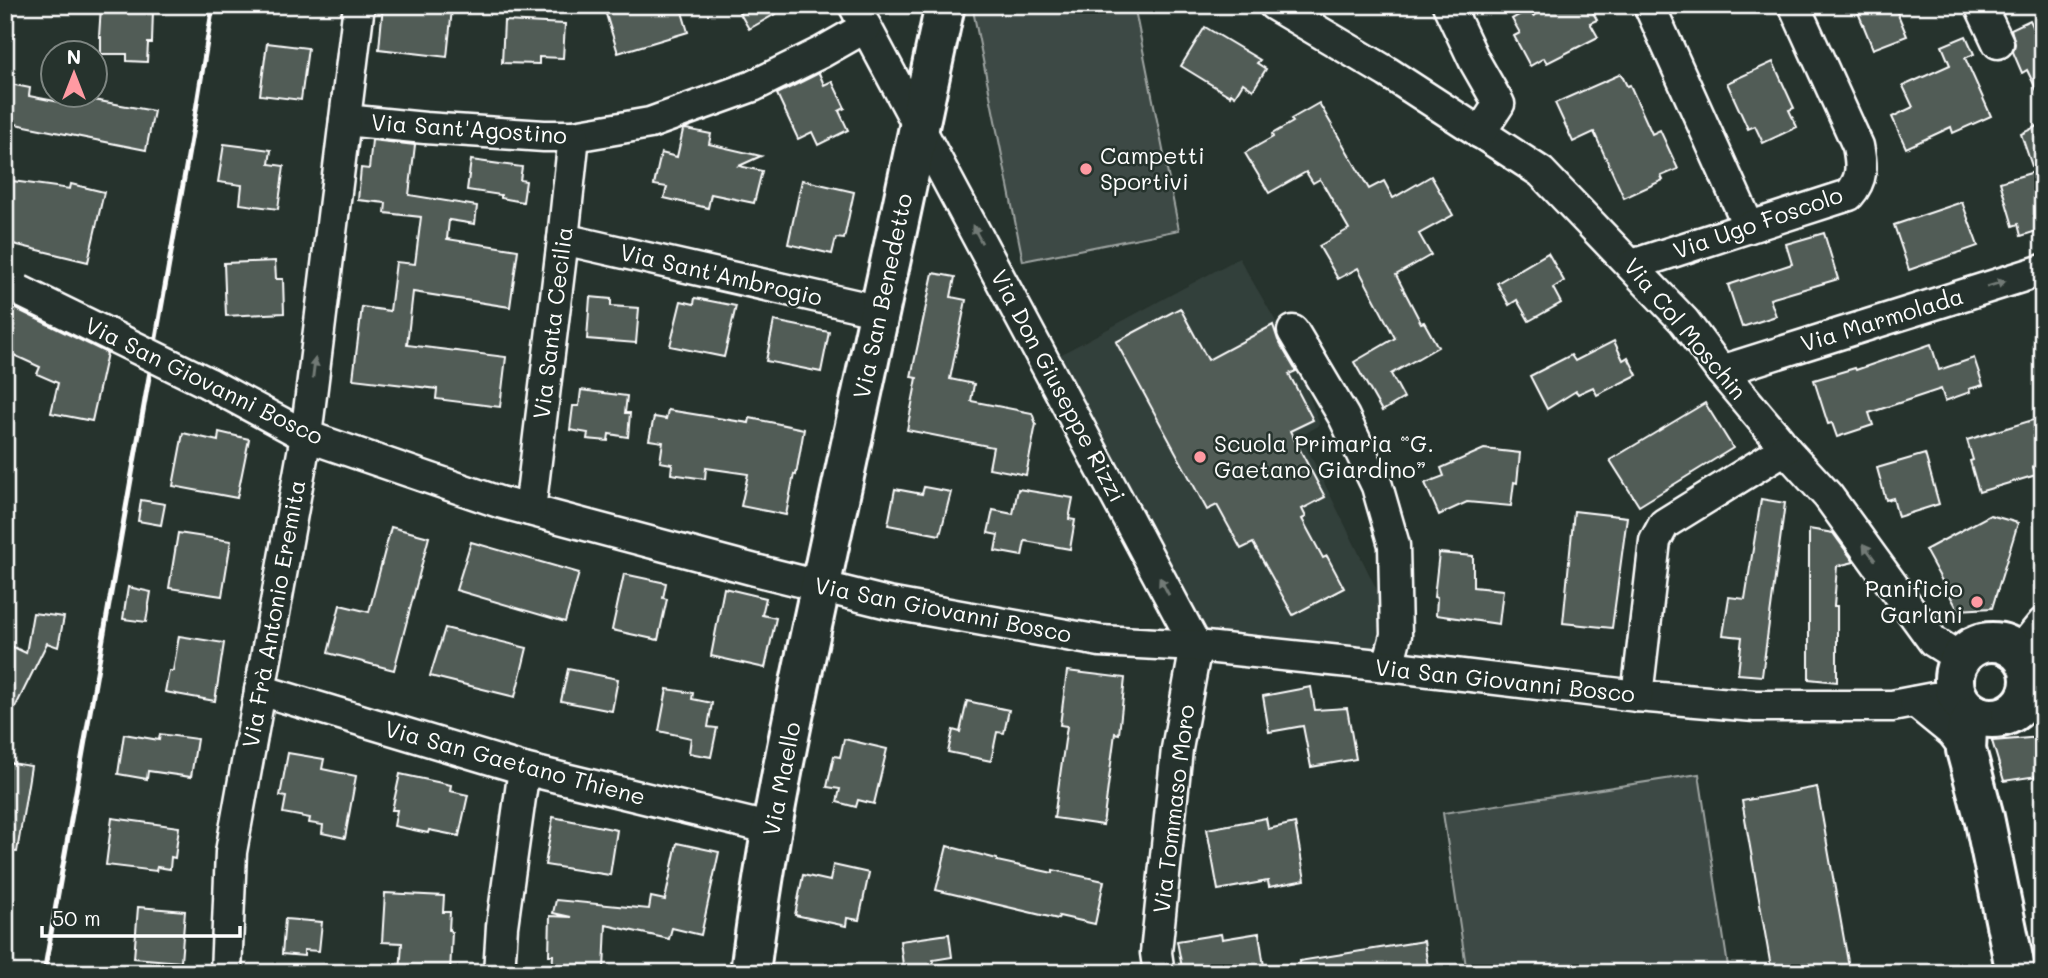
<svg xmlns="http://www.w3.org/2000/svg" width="2048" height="978" viewBox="0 0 2048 978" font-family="Mali,sans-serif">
	<rect width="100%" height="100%" fill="#26332d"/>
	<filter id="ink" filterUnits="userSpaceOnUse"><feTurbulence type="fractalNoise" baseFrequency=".0143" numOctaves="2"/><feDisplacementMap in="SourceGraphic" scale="14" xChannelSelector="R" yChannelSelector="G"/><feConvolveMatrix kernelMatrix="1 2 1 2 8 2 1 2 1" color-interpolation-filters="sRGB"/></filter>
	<g filter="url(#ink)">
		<!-- built -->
		<polygon fill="#333f3a" points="1239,258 1292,349 1320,425 1301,436 1382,600 1374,655 1207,635 1056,357"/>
		<!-- green -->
		<g fill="#3e4944" stroke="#9ea4a2" stroke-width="2">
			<polygon points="1134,5 1179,230 1023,261 972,5"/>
			<polygon points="1699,774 1729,973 1467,973 1443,813"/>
		</g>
		<!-- building -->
		<g fill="#515c57" stroke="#fff" stroke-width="2">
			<polygon points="383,5 414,5 452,9 447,57 379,49"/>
			<polygon points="626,5 680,5 688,32 618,53 605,11"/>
			<polygon points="735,5 791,5 749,29"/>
			<polygon points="1553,5 1589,5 1597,20 1590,23 1598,37 1547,63 1544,58 1530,66 1514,36 1520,33 1512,19 1530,9 1533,16"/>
			<polygon points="1855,5 1894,5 1907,36 1873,49"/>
			<polygon points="101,6 153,9 152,43 148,43 147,62 127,61 127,54 101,54 101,37 99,37"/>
			<polygon points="2030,20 2043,47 2043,103 2027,70 2022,73 2013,52 2015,44 2011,29"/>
			<polygon points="504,21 565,24 563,58 539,57 539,64 502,63"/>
			<polygon points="1205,27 1260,60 1257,63 1266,69 1253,90 1243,83 1235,96 1231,93 1230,96 1181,66"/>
			<polygon points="1966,36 1974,54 1965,58 1991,116 1953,133 1951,127 1906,148 1892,117 1913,107 1903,86 1950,65 1942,46"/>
			<polygon points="267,43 308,48 301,100 260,95"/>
			<polygon points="1773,62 1794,108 1789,110 1797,127 1763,143 1755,126 1748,129 1727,83"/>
			<polygon points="819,73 824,85 832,81 845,108 839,111 848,130 818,145 812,132 798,139 777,94"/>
			<polygon points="1621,74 1627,86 1630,85 1652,134 1660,130 1678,169 1661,176 1663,180 1624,198 1594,132 1573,142 1555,103"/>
			<polygon points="5,83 30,88 29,96 70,104 72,96 154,111 146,150 5,122"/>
			<polygon points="1319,103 1369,189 1384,181 1393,198 1431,176 1453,215 1419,234 1431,255 1396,275 1421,323 1424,322 1438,347 1391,374 1404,398 1382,411 1354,362 1395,338 1358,268 1338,279 1319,246 1349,229 1320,179 1313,183 1306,172 1269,193 1245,153 1273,137 1272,134 1293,122 1291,119"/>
			<polygon points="2043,123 2043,229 2021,236 2018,224 2013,226 2000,182 2034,172 2021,134"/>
			<polygon points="686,129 711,134 709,144 761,156 739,166 762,171 754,203 711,194 708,208 664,198 667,187 654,185 661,153 677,157 683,130"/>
			<polygon points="372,140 415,145 409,195 477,206 475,224 449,220 447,239 518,250 510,307 413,292 407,345 506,357 500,407 436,399 437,389 353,379 362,307 390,311 396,262 415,264 421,217 385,213 386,203 358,200 361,168 369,169"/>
			<polygon points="224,144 271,150 269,164 284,166 278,209 240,204 242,185 218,182"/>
			<polygon points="471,160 522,167 520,180 526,181 523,202 501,198 501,195 467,190"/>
			<polygon points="5,180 70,189 71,184 104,192 88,262 9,243 10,234 5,233"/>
			<polygon points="802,180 854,192 844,239 836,238 832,254 788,244"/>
			<polygon points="1962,202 1978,246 1909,270 1894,225"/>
			<polygon points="1824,233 1838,279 1770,299 1776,316 1742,327 1728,285 1792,264 1786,244"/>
			<polygon points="1548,253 1564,281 1553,288 1561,303 1529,321 1517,300 1509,305 1497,283"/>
			<polygon points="275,261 276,279 283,279 284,313 226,316 224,263"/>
			<polygon points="933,273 955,277 951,297 966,300 950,379 974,384 971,401 1032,413 1036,424 1026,475 989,468 993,447 907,430 917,378 911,377"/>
			<polygon points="590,297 611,299 611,306 639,308 636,343 587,339"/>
			<polygon points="695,298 736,306 724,357 670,346 681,301 694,304"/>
			<polygon points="5,300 12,307 107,353 92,421 51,413 58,383 37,374 40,367 5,351"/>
			<polygon points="1180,308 1208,360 1273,325 1278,340 1296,371 1289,374 1313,420 1290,431 1325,497 1302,509 1306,517 1302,519 1323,558 1327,556 1344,588 1293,615 1253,543 1241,549 1217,505 1207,510 1116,342"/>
			<polygon points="774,321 829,332 821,372 766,361"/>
			<polygon points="1614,341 1623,360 1628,357 1637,375 1597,395 1593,387 1578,394 1576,391 1547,409 1530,376 1571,355 1575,361"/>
			<polygon points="1931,344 1939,370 1974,358 1983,385 1969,389 1970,392 1945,401 1941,389 1869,413 1873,425 1837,437 1832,423 1828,424 1814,380 1855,368 1856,370"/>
			<polygon points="581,390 627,396 625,413 630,413 628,437 609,434 608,441 587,439 588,433 570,430 573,406 579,406"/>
			<polygon points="1705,403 1733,448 1639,506 1610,460"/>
			<polygon points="668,410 749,423 750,418 804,429 796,475 794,474 786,515 741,506 748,474 706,468 705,479 671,474 672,464 660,462 663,442 649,440 654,417 666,419"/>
			<polygon points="2043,417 2043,446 2033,467 2036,475 1979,492 1970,461 1973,460 1967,440"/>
			<polygon points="219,432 249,439 237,498 173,486 183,433 218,441"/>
			<polygon points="1484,449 1520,453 1517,483 1514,482 1511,506 1467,502 1439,515 1425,483 1444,476 1441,468"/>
			<polygon points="1925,454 1939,504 1898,517 1893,498 1886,500 1877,468"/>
			<polygon points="924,487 951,492 940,535 888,525 895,489 922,494"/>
			<polygon points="1018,489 1073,498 1069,519 1075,520 1070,549 1025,541 1022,556 995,551 998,535 988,533 993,510 1013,514"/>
			<polygon points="1761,499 1785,503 1762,676 1738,674 1742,637 1723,635 1729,597 1745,599"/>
			<polygon points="141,500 165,504 161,525 138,521"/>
			<polygon points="1574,511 1627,517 1612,628 1563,623"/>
			<polygon points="1990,515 2018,523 1992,608 1958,610 1925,550"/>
			<polygon points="391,527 429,537 394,670 328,653 340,605 369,612"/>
			<polygon points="1809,529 1833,533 1854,562 1837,566 1834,606 1837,606 1837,682 1809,679"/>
			<polygon points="178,533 231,541 222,596 169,588"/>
			<polygon points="471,542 579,573 565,622 456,590"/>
			<polygon points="1439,553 1473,556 1473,587 1503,590 1499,624 1436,615 1437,598 1434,597"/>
			<polygon points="624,574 666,583 663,598 667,599 658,640 612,630"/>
			<polygon points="128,587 151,592 146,622 123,619"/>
			<polygon points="724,588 766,598 762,615 776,618 765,668 711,656"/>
			<polygon points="33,613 64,617 58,647 47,643 5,728 5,643 26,653"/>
			<polygon points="445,628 527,648 515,697 430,676"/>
			<polygon points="179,636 224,643 215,701 165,692 169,671 173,671"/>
			<polygon points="568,669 618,679 612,711 561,701"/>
			<polygon points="1067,671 1125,678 1119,734 1115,733 1103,825 1054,818 1067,726 1060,725"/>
			<polygon points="1311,687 1315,710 1347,708 1356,759 1311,767 1303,726 1269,732 1263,696"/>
			<polygon points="667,689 693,693 692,699 712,703 708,727 717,728 711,757 689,753 691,738 659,731"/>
			<polygon points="967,701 1009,710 1004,733 997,732 991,761 948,752 953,730 960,732"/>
			<polygon points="124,734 159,740 160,734 197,739 191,777 148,771 147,779 118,774"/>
			<polygon points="2043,737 2043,775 2004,781 1992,741"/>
			<polygon points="844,739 887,749 874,804 858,800 856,807 837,802 840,789 827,787 834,756 840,757"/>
			<polygon points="288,753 324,759 322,769 356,776 345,838 322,833 323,825 309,823 310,818 283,813 286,797 280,796"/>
			<polygon points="5,762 31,766 17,852 5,851"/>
			<polygon points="400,774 451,785 450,791 468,795 459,836 429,830 428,833 394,826 397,810 392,810"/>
			<polygon points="1817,787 1850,973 1772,973 1742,801"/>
			<polygon points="553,817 617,830 610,875 545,865"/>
			<polygon points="112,818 179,827 175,858 171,857 170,869 157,867 156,871 106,865"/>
			<polygon points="1266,818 1268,829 1295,823 1305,880 1269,887 1268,881 1218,890 1207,829"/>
			<polygon points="677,843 719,852 701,935 672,928 669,939 606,925 604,970 590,969 590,971 579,971 579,973 552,973 553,955 549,955 550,916 571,917 553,913 556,900 649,909 651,897 665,900"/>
			<polygon points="947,846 997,859 997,861 1053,873 1053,870 1104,881 1095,924 1059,916 1058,919 936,890"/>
			<polygon points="833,865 869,873 859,920 847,918 846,926 795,915 803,875 830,881"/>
			<polygon points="385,893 444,896 443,912 450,912 449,930 452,932 450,973 400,973 402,943 382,942"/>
			<polygon points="138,907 185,911 181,962 134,958"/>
			<polygon points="285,919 322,922 319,951 304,950 304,956 282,954"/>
			<polygon points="1259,933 1265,973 1183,973 1177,941 1221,934 1222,939"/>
			<polygon points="949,934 952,957 933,960 935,973 904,973 900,941"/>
			<polygon points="1424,941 1429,973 1300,973 1299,961"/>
		</g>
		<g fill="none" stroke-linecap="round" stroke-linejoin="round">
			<defs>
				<g id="street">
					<polyline points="854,5 1196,646 1177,749 1156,953 1159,973"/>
					<polyline points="1274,5 1387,72 1541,172 1684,321 1721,371 1779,440 1785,449 1828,496 1933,641 1960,658"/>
					<polyline points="1448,5 1475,62 1499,104 1480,133"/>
					<polyline points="1649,5 1749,227"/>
					<polyline points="1990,5 1982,9 1998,43"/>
					<polyline points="345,120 425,128 544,136 574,136 650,123 753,86 822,52 866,27"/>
					<polyline points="563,239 880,311"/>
					<path d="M1632,265L1849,195C1863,179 1862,166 1858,146L1794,5"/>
					<polyline points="1293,331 1344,417 1377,486 1394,545 1396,635 1388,666"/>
					<polyline points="1721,371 2043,270"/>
					<polyline points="208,383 306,436 499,502 755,570 888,603 1100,641 1196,646 1388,666 1637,696 1755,706 1892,706 1934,698 1960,701"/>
					<polyline points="530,510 563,239 574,136"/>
					<polyline points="2019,652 2043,623"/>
					<polyline points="260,690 524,769 772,829"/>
					<polyline points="1637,696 1655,541 1664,524 1785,449"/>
					<polyline points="1915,702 1953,733 1966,750"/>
					<polyline points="226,973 231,852 306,436 359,5"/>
					<polyline points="499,973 502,926 524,769"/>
				</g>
				<g id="secondary">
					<circle cx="1992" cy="680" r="38"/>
					<polyline points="1974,714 1967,729 1966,750 1984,817 2016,973"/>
					<path d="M750,973C768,824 801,678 832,532C870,356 908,181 945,5"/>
				</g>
			</defs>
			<!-- street casing -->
			<use href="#street" stroke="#fff" stroke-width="35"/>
			<!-- secondary casing -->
			<use href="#secondary" stroke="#fff" stroke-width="44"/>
			<!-- path -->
			<polygon stroke="#fff" stroke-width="4.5" stroke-dasharray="2 5" stroke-linecap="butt" points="384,965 400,967 400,972 384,972"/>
			<!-- street -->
			<use href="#street" stroke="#26332d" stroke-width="30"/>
			<!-- secondary -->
			<use href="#secondary" stroke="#26332d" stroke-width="38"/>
			<!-- rail -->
			<polyline stroke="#fff" stroke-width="5" points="44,973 194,122 213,5"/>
			<defs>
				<polyline id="street-bridge" points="20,291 208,383"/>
			</defs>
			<!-- street-bridge casing -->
			<use href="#street-bridge" stroke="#fff" stroke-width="35" stroke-linecap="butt"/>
			<!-- street-bridge -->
			<use href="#street-bridge" stroke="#26332d" stroke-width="30"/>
		</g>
		<!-- one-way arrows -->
		<defs><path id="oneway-solid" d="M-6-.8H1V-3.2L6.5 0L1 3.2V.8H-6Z" transform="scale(1.75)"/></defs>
		<g fill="#727a76">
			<use href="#oneway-solid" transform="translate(977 234) rotate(-118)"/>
			<use href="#oneway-solid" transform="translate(1996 284) rotate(-17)"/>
			<use href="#oneway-solid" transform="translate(314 368) rotate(-83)"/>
			<use href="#oneway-solid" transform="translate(1869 552) rotate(-126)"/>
			<use href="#oneway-solid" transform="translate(1164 586) rotate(-118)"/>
		</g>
	</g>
	<!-- markers -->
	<g fill="#ff9aa2" stroke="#26332d" stroke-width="2.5">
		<circle cx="1086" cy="169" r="7"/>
		<circle cx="1200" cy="457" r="7"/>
		<circle cx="1977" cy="602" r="7"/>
	</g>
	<g text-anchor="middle" stroke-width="5" stroke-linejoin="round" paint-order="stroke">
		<!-- street labels -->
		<g font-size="23" fill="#fff" stroke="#26332d">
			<text transform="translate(469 129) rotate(4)" y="8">Via Sant'Agostino</text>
			<text transform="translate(1758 223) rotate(-19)" y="8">Via Ugo Foscolo</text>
			<text transform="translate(721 275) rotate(13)" y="8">Via Sant'Ambrogio</text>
			<text transform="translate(883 296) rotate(-78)" y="8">Via San Benedetto</text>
			<text transform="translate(1882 320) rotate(-17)" y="8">Via Marmolada</text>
			<text transform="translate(553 323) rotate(-83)" y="8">Via Santa Cecilia</text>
			<text transform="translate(1685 329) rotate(50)" y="8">Via Col Moschin</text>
			<text transform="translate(204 381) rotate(26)" y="8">Via San Giovanni Bosco</text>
			<text transform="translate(1058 386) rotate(62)" y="8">Via Don Giuseppe Rizzi</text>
			<text transform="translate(943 610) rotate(11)" y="8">Via San Giovanni Bosco</text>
			<text transform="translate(274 614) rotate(-80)" y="8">Via Frà Antonio Eremita</text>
			<text transform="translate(1505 681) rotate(6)" y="8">Via San Giovanni Bosco</text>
			<text transform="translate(515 763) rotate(15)" y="8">Via San Gaetano Thiene</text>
			<text transform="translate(782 779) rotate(-79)" y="8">Via Maello</text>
			<text transform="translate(1174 809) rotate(-83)" y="8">Via Tommaso Moro</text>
		</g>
		<!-- poi labels -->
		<g font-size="23" fill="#fff" stroke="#26332d" text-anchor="start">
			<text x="1100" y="164">Campetti<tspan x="1100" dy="26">Sportivi</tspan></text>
			<text x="1214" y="452">Scuola Primaria “G.<tspan x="1214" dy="26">Gaetano Giardino”</tspan></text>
			<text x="1963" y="597" text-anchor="end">Panificio<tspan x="1963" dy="26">Garlani</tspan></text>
		</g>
	</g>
	<!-- margin -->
	<rect width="2048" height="978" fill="none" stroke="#26332d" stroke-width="28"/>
	<rect x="14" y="14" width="2020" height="950" fill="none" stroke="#fff" stroke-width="2.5" filter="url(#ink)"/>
	<!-- north arrow -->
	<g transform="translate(74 74)"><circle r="33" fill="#26332d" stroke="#7d8581" stroke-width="2"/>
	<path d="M0-5L12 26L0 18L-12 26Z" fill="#ff9aa2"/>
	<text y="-10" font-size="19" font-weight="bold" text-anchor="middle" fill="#ffffff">N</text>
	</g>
	<!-- scale -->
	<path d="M42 926v10h198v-10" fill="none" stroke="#ffffff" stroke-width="3.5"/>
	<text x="52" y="926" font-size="21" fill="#ffffff" stroke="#26332d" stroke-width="5" paint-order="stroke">50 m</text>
</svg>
